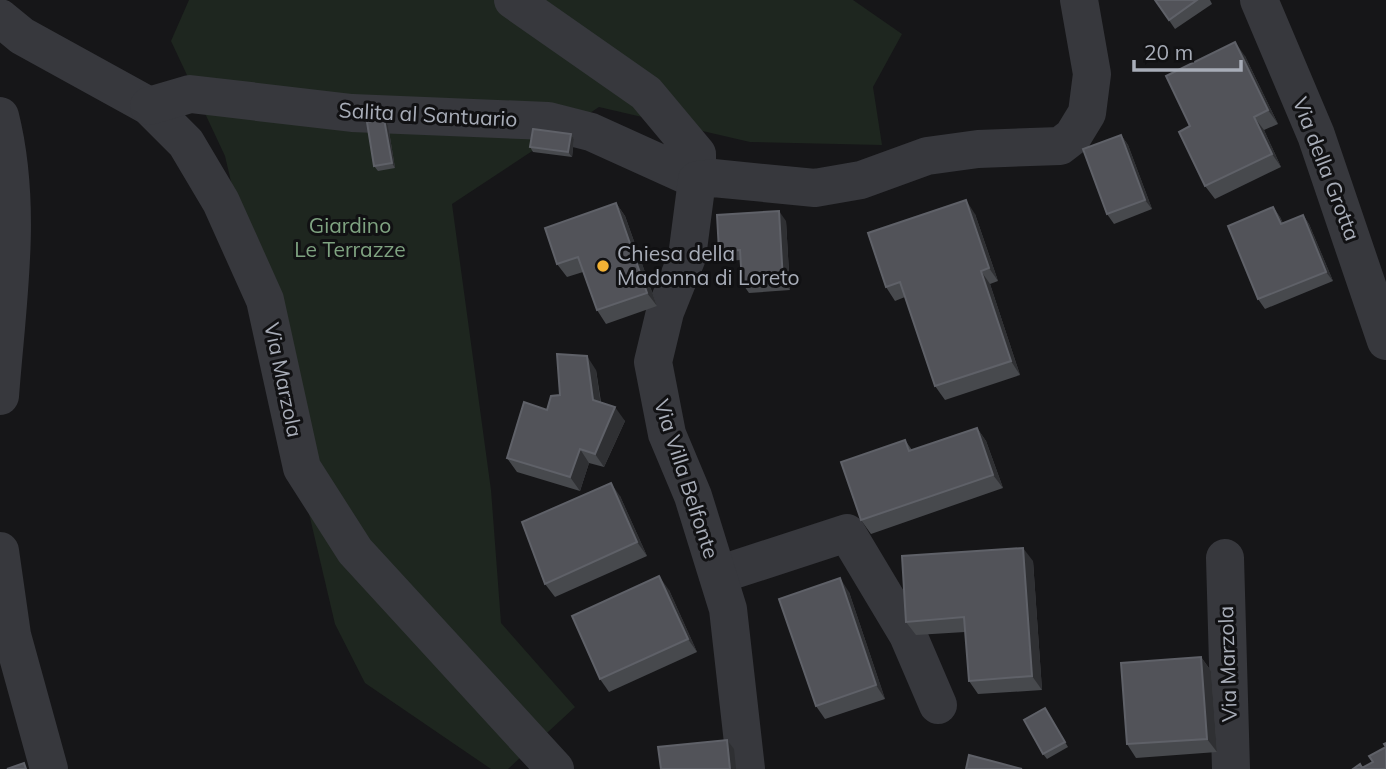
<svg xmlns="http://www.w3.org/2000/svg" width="1386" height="769" viewBox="0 0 1386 769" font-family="Mulish,sans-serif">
	<rect width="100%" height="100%" fill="#161618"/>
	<!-- green -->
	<polygon fill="#1e261f" points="189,0 853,0 902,34 873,87 882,145 750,142 599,107 452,204 491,490 501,623 575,707 508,769 491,769 365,683 335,624 225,156 171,41"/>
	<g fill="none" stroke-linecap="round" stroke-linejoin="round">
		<!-- minor -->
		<g stroke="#37383d" stroke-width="38">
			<polyline points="1259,0 1316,135 1386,341"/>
			<polyline points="0,18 22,36 149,106 186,143 221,202 265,300 302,468 355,551 555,769"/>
			<polyline points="149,106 190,94 352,113 548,121 591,132 697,180 697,154 646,93 513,0"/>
			<path d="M0,116C23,208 7,302 0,396"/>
			<polyline points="0,551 12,635 49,769"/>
			<polyline points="1225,558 1231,769"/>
			<polyline points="718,575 847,533 908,635 938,705"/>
			<polyline points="746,769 728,609 693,496 667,434 653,362 665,312 687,257 697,180 713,178 815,188 861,180 927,156 978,149 1060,146 1073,136 1087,113 1092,74 1079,0"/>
		</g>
	</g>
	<!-- wall -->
	<g fill="#47494d">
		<polygon points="1155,0 1210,0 1212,4 1175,29"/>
		<polygon points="1245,56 1278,124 1264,130 1281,167 1215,199 1205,186 1190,126"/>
		<polygon points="384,119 388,125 395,168 378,171 374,166"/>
		<polygon points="571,134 574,139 572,157 533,152 530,147"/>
		<polygon points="1121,135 1128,145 1152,209 1114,224 1107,214"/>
		<polygon points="616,203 625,216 657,306 606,324 597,310 583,272 567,277 557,264"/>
		<polygon points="1273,207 1280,217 1283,223 1303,215 1309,224 1333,281 1265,309 1258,299"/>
		<polygon points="975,214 998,281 990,284 1020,375 945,400 935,386 905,297 895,301 886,287"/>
		<polygon points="786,221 790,290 749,293 742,283 741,260 726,261 719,251"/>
		<polygon points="596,370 601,402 625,421 604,467 589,463 580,491 517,472 507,458 560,395"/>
		<polygon points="977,428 986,441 1003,488 871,534 861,520 905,440 912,450"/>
		<polygon points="620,496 647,556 555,597 545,584"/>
		<polygon points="1033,561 1042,690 978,694 969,681 965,632 916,635 906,622"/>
		<polygon points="669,590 697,652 609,692 600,679"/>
		<polygon points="849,592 885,699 825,719 816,706"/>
		<polygon points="1201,657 1211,671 1217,752 1136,758 1127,744"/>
		<polygon points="1045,708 1068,747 1047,759 1043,754"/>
	</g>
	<!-- shaded-wall -->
	<g fill="#2f3033">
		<polygon points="1235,42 1245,56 1278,124 1268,110"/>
		<polygon points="1254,117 1264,130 1281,167 1272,154"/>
		<polygon points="384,119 388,125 395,168 392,163"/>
		<polygon points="571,134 574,139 572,157 568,152"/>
		<polygon points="1121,135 1128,145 1152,209 1145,200"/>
		<polygon points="966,200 975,214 998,281 989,268"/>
		<polygon points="616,203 625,216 657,306 647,293"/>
		<polygon points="1273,207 1280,217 1287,233 1281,224"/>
		<polygon points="779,211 786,221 790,290 783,281"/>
		<polygon points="1303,215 1309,224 1333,281 1326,272"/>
		<polygon points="981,271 990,284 1020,375 1011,361"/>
		<polygon points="587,356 596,370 602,413 593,400"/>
		<polygon points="615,407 625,421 604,467 595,454"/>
		<polygon points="977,428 986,441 1003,488 993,475"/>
		<polygon points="580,449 589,463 580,491 570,477"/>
		<polygon points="611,483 620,496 647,556 637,542"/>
		<polygon points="1023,548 1033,561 1042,690 1032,676"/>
		<polygon points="659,576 669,590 697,652 688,639"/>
		<polygon points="840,578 849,592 885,699 876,685"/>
		<polygon points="1201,657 1211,671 1217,752 1207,739"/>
		<polygon points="727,740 734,749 736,769 730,769"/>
	</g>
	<!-- building -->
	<g fill="#525359" stroke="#5f6168" stroke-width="2">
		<polygon points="1155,0 1197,0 1169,20"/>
		<polygon points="1235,42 1268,110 1254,117 1272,154 1205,186 1179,132 1190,126 1166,76"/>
		<polygon points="384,119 392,163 374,166 367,122"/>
		<polygon points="533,129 571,134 568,152 530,147"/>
		<polygon points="1121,135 1145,200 1107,214 1083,149"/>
		<polygon points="966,200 989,268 981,271 1011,361 935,386 900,282 886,287 868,233"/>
		<polygon points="616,203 647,293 597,310 578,257 557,264 545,228"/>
		<polygon points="1273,207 1281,224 1303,215 1326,272 1258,299 1228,226"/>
		<polygon points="779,211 783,281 742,283 740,250 719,251 717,215"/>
		<polygon points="557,354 587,356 593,400 615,407 595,454 580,449 570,477 507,458 524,402 547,410 551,396 560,395"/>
		<polygon points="977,428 993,475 861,520 841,462 905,440 909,451"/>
		<polygon points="611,483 637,542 545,584 522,522"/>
		<polygon points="1023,548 1032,676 969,681 964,617 906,622 902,556"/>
		<polygon points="659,576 688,639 600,679 572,616"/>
		<polygon points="840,578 876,685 816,706 779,599"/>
		<polygon points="1201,657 1207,739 1127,744 1121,663"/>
		<polygon points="1045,708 1065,742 1043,754 1024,720"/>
		<polygon points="727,740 730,769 661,769 658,747"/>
		<polygon points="1386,743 1386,769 1353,769 1360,764 1362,768 1373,762 1369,756 1386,747 1384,744"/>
		<polygon points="969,755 1022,769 966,769"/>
		<polygon points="24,763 26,769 7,769"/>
	</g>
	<!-- markers -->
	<circle fill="#f2b134" stroke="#111113" stroke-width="2.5" cx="603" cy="266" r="7"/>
	<g text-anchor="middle" stroke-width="6" stroke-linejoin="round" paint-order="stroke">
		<!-- street labels -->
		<g font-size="21" fill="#a8adb8" stroke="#111113">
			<text transform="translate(428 115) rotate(3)" y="7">Salita al Santuario</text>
			<text transform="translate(1326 169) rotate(69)" y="7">Via della Grotta</text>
			<text transform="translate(283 380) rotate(78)" y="7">Via Marzola</text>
			<text transform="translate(686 479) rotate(72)" y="7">Via Villa Belfonte</text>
			<text transform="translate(1228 664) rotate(-92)" y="7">Via Marzola</text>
		</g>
		<!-- park labels -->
		<g font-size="21" fill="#7fa381" stroke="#111113">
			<text x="350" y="233">Giardino<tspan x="350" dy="24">Le Terrazze</tspan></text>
		</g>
		<!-- poi labels -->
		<g font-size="21" fill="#a8adb8" stroke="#111113" text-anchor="start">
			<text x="617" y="261">Chiesa della<tspan x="617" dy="24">Madonna di Loreto</tspan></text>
		</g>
	</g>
	<!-- scale -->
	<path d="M1134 60v10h107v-10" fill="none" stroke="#a8adb8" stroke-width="3.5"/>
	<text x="1144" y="60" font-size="21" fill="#a8adb8" stroke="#111113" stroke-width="5" paint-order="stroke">20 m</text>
</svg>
